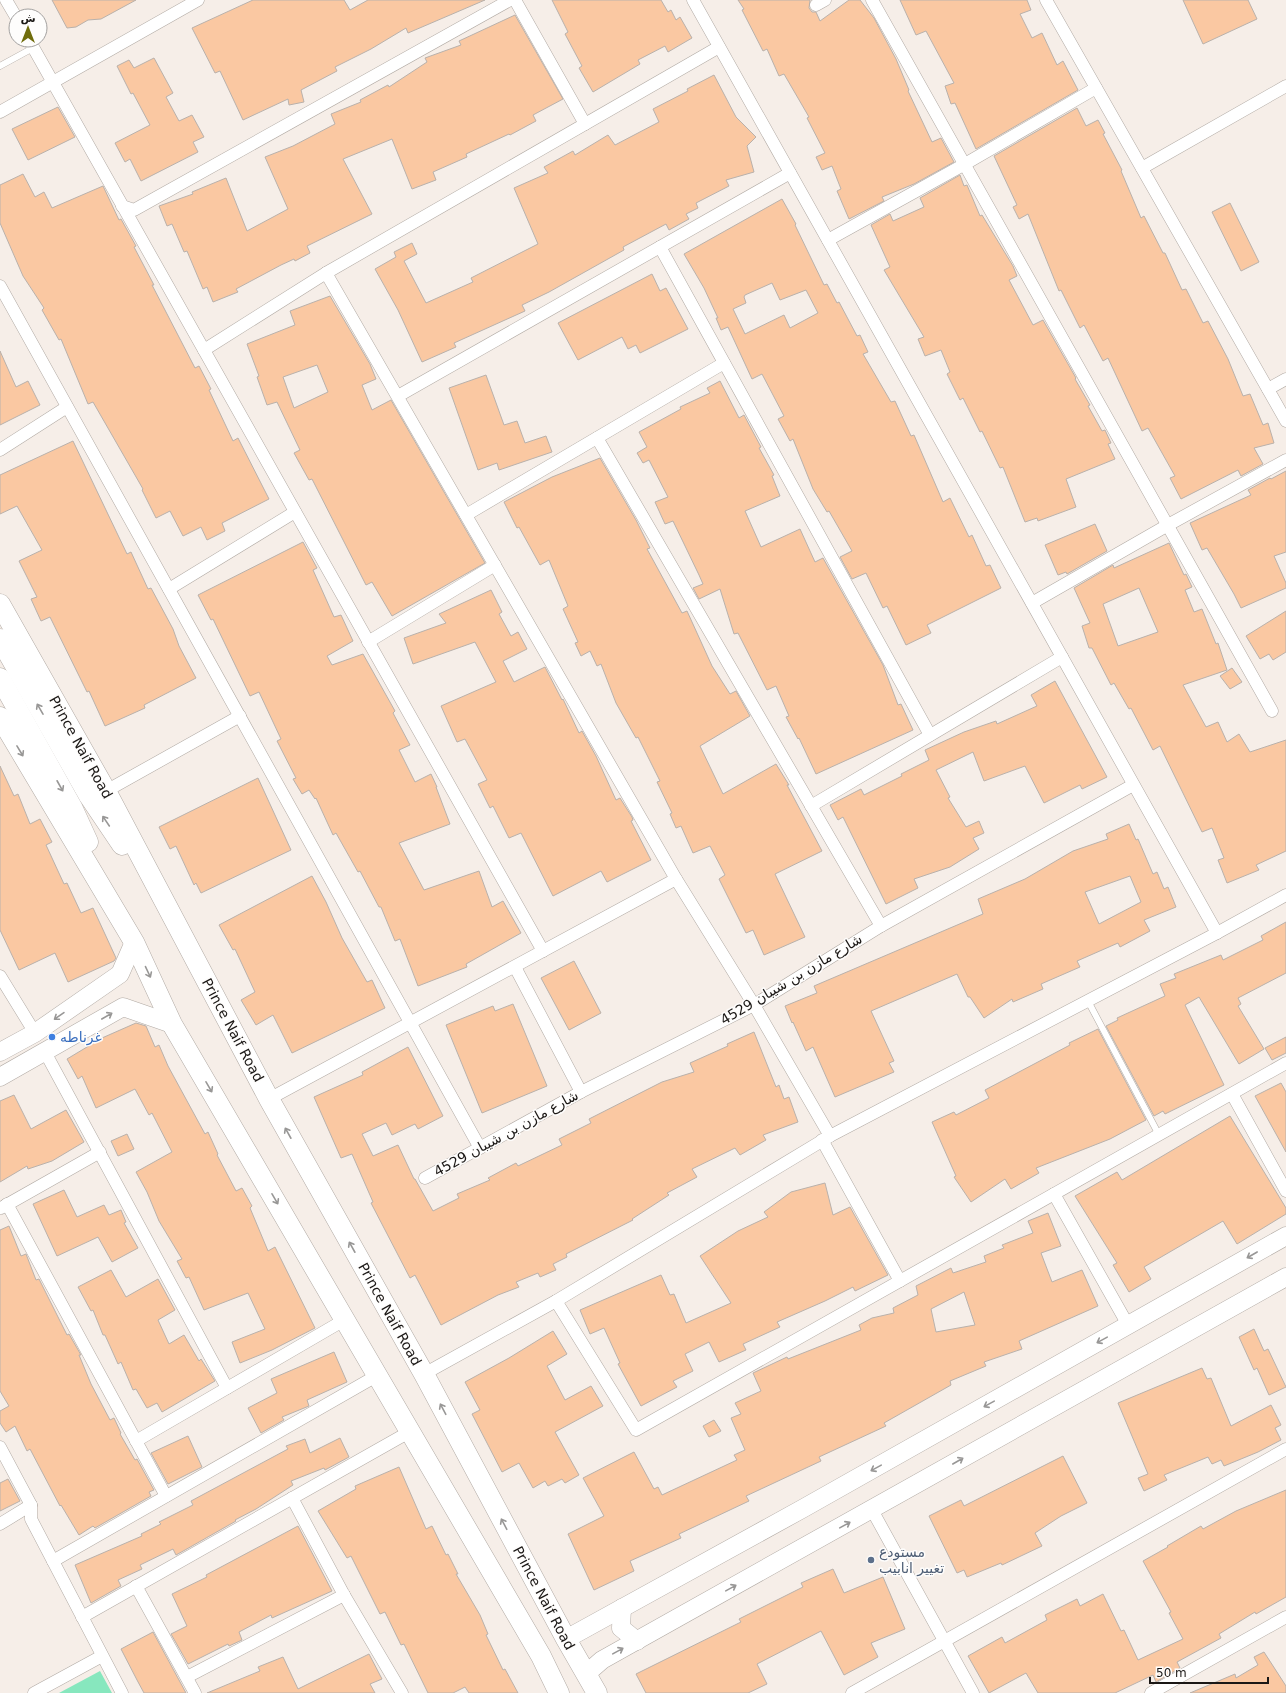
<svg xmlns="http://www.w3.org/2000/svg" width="1286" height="1693" viewBox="0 0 1286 1693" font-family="'DejaVu Sans','Noto Naskh Arabic',sans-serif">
	<rect width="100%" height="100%" fill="#f6eee8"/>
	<!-- green -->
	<polygon fill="#87e7be" points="100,1671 112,1693 59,1693"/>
	<!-- building -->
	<g fill="#fac8a2" stroke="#b9b1ab" fill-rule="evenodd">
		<polygon points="52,0 136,0 101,19 88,20 76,27 67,28"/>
		<polygon points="253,0 344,0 350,10 368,0 485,0 408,33 406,28 371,49 335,67 337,71 301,90 304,102 289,105 288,99 243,120 220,71 215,73 192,28"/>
		<polygon points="552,0 661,0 668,12 671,10 676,20 680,17 692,38 668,52 665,46 638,60 640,64 593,92 579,68 582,66 565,34 568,32"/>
		<polygon points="738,0 810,0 809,8 812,12 816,12 820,21 849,0 860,0 874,18 896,59 909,90 908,91 932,142 941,138 954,162 914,184 882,197 884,201 849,219 837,191 841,189 832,166 822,170 816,157 825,153 807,118 809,117 784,74 779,76 767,49 763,51 742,10 744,9"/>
		<polygon points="900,0 1027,0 1031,10 1020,14 1032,38 1042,33 1057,65 1063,61 1078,90 976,149 955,103 951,104 945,86 954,83 926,31 916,35"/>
		<polygon points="1183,0 1248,0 1257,19 1203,44"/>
		<polygon points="515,15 563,99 533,115 536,121 510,135 509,134 466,154 467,157 433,172 436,180 412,189 392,139 343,159 372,214 307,246 310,253 295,261 294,259 281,265 236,289 238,292 213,302 207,287 203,289 187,251 184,252 172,224 167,226 159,206 193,194 192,192 226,178 247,231 288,209 265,157 293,146 335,124 331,114 361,102 360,100 388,85 389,87 427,62 425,58 461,45 459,41"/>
		<polygon points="154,58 173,93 166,97 179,121 192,115 204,137 193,142 198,152 141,181 130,159 125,162 115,143 150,125 133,93 131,94 117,66 129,60 134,68"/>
		<polygon points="714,75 736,117 756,137 747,146 754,172 726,180 729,186 696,203 698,208 686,214 689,219 669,230 666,224 623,247 624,250 549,292 522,305 525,311 454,343 456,347 422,362 398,310 375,269 396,257 394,252 412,243 417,254 404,261 426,303 473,282 471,278 538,244 514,188 548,173 544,167 573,151 575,155 608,135 615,145 659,122 653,109 688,91 687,89"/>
		<polygon points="58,107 75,137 28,160 12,129"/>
		<polygon points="1077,108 1086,126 1098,120 1105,133 1103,134 1122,170 1121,171 1141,218 1144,216 1163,253 1165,253 1182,290 1186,289 1203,323 1208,321 1228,359 1243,396 1250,394 1263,425 1268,423 1274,443 1254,448 1263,464 1241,476 1238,470 1181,499 1170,478 1175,476 1148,428 1142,431 1108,358 1103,361 1084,325 1080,328 1061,290 1059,291 1028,214 1019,219 1013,207 1017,205 994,156"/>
		<polygon points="23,174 35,197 44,192 52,208 103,186 119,220 121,219 136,246 134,247 154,285 152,285 195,368 199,366 211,389 209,390 233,441 238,438 269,499 222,523 225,531 207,540 201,527 183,536 170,511 156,518 142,490 143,489 93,402 88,404 61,339 59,340 42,310 44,308 23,276 0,223 0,185"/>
		<polygon points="960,175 964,186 967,185 980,216 982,215 1013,266 1017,276 1009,280 1033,325 1043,320 1076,378 1075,379 1090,405 1088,406 1102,431 1105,430 1111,443 1108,444 1115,459 1066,479 1076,507 1038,521 1037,518 1025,522 1003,467 1000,468 982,431 980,432 963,398 960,400 947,374 950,372 941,350 925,356 918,339 924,337 884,270 890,267 871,225 890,214 893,221 924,207 920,198"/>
		<path d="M782,199L796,224L795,225L824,285L827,284L837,303L839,302L857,336L860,335L868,352L863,354L891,402L895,401L911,436L914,435L943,502L950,498L969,537L972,535L986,566L990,565L1001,588L927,625L931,633L906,645L887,606L883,608L866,573L852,579L840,557L852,551L829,511L827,512L813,489L793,439L790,441L778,419L784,416L762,374L752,379L728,327L721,330L716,318H718L704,288L684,254ZM772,283L780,300L806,290L818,313L790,328L784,315L745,334L733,309L746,303L744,297L745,295Z"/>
		<polygon points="1230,203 1259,262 1241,271 1212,212"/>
		<polygon points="652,274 660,291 666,288 688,329 640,353 636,345 628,349 622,337 578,360 558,323"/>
		<path d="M330,296L370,364L376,379L362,385L372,410L391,400L485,563L392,616L372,582L366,585L312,479L309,480L294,453L300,450L277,402L267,405L257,377L259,376L247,344L295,325L290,311ZM317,365L328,392L294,408L283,377Z"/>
		<polygon points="0,351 16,387 28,381 40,405 0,425"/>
		<polygon points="486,375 504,425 517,421 525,443 546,436 552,452 499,470 497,463 478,470 449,388"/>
		<polygon points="720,381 739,418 744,415 761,447 759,448 774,475 772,476 780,496 745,511 761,547 800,529 815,562 823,558 883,665 898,705 901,704 913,730 816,774 799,738 798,739 786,717 789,716 776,686 767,690 738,633 734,634 720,589 699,599 693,588 703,584 699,575 673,521 665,524 655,502 668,497 649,460 643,463 637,453 647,447 639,432 681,409 680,407 710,393 707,388"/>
		<polygon points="73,441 127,554 131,552 148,589 151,588 173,629 179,646 196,678 144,705 145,708 105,726 89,691 87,692 50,617 41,621 31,599 37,597 19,561 42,550 17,506 0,514 0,475"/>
		<polygon points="600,458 636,520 650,548 647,549 682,613 687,611 712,666 730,694 736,691 750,716 700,746 723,794 776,764 789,785 787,785 822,851 775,874 805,937 764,955 753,930 746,933 719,879 725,875 710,846 693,853 681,826 676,828 670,814 672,813 657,782 660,781 638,737 636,738 616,703 601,664 597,666 590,651 581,656 575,643 578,642 563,609 568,606 549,560 540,565 519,527 517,528 504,502 552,477"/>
		<polygon points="1286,471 1286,552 1274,556 1286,583 1286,588 1241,608 1234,594 1207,548 1202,550 1190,523 1251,495 1248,490 1270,478 1271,479"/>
		<polygon points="1095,524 1107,551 1067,574 1066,572 1058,575 1045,545"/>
		<polygon points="303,542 317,568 313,570 334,617 341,615 353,641 327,656 332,665 363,654 395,711 393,713 410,745 399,750 415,782 431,774 437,787 436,787 450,824 399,843 424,890 479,871 492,907 503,901 521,933 466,964 467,967 418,986 400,939 395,941 381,907 379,907 360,871 358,872 336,833 333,835 316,798 315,799 309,790 302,794 293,779 296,778 277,741 281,739 259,692 250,696 213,619 211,620 198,595"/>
		<path d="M1169,543L1184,575L1186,574L1192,587L1185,590L1194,612L1202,609L1216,644L1218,643L1227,670L1183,685L1206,727L1218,722L1227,742L1239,734L1250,752L1286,740V851L1256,865L1259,870L1227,883L1218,860L1224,858L1212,828L1202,832L1160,746L1153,750L1131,708L1129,709L1114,683L1111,685L1092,648H1089L1082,626L1090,623L1074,588L1113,565L1114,568ZM1139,588L1158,632L1118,646L1103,604Z"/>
		<polygon points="491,590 502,612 499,614 511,636 518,632 527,649 503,661 514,682 545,667 562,700 563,699 579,733 582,731 596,756 616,800 620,798 632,817 633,820 631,821 651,860 607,882 601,871 553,896 521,833 509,838 493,806 490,808 478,784 487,780 465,739 457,742 441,706 496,682 475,642 413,664 404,638 446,623 439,614"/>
		<polygon points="1286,611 1286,652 1273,660 1269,654 1260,659 1246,636"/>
		<polygon points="1232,668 1242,682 1230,689 1220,676"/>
		<polygon points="1055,681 1107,777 1082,789 1080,785 1044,803 1025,766 984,781 973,752 936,770 950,797 948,798 966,827 979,821 984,833 973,838 979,849 950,867 914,879 918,888 886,904 843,817 838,820 830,805 861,789 864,795 902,776 901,774 929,760 925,750 964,732 996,721 997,724 1037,706 1031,695"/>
		<polygon points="0,766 14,796 18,794 30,824 40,819 52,842 46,845 64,884 67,883 81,913 93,908 116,958 114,961 68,982 55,953 19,970 0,930"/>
		<polygon points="258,778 291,850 201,893 196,883 194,885 176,846 170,849 159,827"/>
		<path d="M1129,824L1136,840L1138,839L1153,874L1157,872L1164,889L1168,887L1176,907L1144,920L1150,931L1120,947L1118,943L1077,961L1080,967L1041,984L1043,989L1013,1002L1012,999L984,1018L970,997H968L957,974L871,1011L894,1061L889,1063L894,1072L835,1097L813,1047L806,1051L793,1022L792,1023L785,1006L817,993L814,986L983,914L978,899L1025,879L1073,851L1108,839L1106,834ZM1130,876L1141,902L1099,924L1085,892Z"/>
		<polygon points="312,876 326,902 342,938 367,982 372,980 385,1008 292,1053 273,1015 256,1025 241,1000 255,992 235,949 233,950 219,925"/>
		<polygon points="1286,922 1286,973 1238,998 1241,1004 1238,1006 1264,1049 1239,1064 1199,997 1185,1005 1224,1085 1165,1114 1163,1111 1154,1116 1106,1026 1118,1020 1117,1018 1165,996 1160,984 1176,978 1174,974 1221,955 1223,960 1263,940 1261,936"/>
		<polygon points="574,961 601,1013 569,1030 541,978"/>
		<polygon points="513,1004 547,1086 482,1113 446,1025 493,1006 495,1011"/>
		<polygon points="136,1023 146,1026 155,1047 159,1045 168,1066 205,1134 208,1132 218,1154 217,1155 236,1191 242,1188 252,1206 250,1208 268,1251 275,1247 315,1328 272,1350 240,1363 232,1342 265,1329 248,1293 204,1310 189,1277 186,1278 177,1261 182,1259 159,1221 147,1192 136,1172 172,1152 152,1113 149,1115 135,1089 96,1108 82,1076 78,1079 67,1059 102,1038"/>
		<polygon points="1098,1029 1146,1120 1110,1139 1036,1168 1039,1173 1011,1189 1005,1179 971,1202 954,1177 956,1176 932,1122 954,1112 956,1115 989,1098 985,1090 1070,1045 1069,1043"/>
		<polygon points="754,1032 776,1087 779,1085 784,1099 789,1097 798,1122 763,1135 766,1140 740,1155 735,1148 692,1169 697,1177 667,1193 669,1195 632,1219 633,1220 566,1254 567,1257 553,1264 556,1270 540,1277 538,1273 516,1282 519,1287 498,1295 441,1325 415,1275 410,1278 371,1203 373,1202 352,1154 341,1158 314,1097 363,1075 362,1072 408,1047 443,1116 418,1129 415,1124 392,1135 386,1123 362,1134 373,1156 398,1145 414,1179 415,1179 433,1211 459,1198 457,1194 490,1180 488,1178 516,1163 518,1166 562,1145 559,1139 591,1123 589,1119 662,1082 694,1072 690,1063 728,1046 727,1044"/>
		<polygon points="1286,1037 1286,1053 1272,1060 1265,1048"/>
		<polygon points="1281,1083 1286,1092 1286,1152 1255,1096"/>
		<polygon points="14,1095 31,1129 66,1110 84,1142 52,1161 28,1169 27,1166 0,1182 0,1101"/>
		<polygon points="1230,1116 1286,1208 1286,1214 1237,1244 1223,1221 1144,1267 1151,1279 1129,1292 1113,1265 1117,1263 1075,1196 1117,1172 1122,1180"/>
		<polygon points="127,1134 134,1149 118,1156 111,1141"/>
		<polygon points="825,1183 833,1215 850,1207 888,1275 855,1291 853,1287 825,1301 777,1322 780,1327 743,1344 746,1350 719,1362 709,1342 685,1354 693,1371 673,1381 677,1387 641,1406 618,1364 620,1363 604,1328 590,1334 580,1310 661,1275 670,1295 674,1294 686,1323 731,1303 700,1256 738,1231 768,1217 764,1212 791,1192"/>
		<polygon points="64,1190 77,1217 104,1205 109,1215 121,1210 126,1222 124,1223 138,1248 112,1262 98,1237 57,1256 33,1204"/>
		<path d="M1048,1213L1061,1246L1041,1253L1052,1282L1082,1270L1098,1306L1019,1341L1022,1349L984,1362L986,1366L950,1381L951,1385L884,1423L886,1426L819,1457L821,1461L746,1496L749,1501L679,1534L681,1538L630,1561L634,1571L594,1590L568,1534L604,1516L583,1478L634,1452L654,1489L658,1487L662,1495L737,1460L734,1455L745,1450L731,1418L741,1414L735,1403L761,1391L753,1373L787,1357L788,1359L861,1330L859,1325L872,1318L894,1313L893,1308L918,1295L916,1286L951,1268L953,1273L986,1262L984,1256L1004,1248L1002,1245L1033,1233L1028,1221ZM964,1292L975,1325L936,1332L931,1309Z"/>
		<polygon points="9,1226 21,1256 26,1254 36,1280 39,1279 67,1335 69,1334 81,1355 79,1355 91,1384 110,1420 114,1418 121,1433 120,1434 135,1460 137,1459 154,1490 149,1492 151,1496 95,1528 93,1526 79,1535 61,1505 60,1506 30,1449 27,1451 15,1426 6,1432 0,1423 0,1411 9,1406 0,1391 0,1230"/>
		<polygon points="111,1270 126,1297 158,1279 175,1310 158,1320 169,1344 184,1335 199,1361 201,1359 215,1381 162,1412 157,1403 147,1408 136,1389 133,1390 121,1362 118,1364 105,1335 103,1335 93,1310 91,1311 78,1287"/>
		<polygon points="1254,1329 1264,1351 1268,1349 1286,1387 1269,1395 1257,1368 1254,1370 1239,1337"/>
		<polygon points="553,1331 567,1354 547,1366 565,1400 591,1386 603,1406 555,1432 579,1475 565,1483 562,1479 548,1486 545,1481 533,1488 519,1463 502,1472 472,1414 480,1410 465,1382 509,1358"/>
		<polygon points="334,1352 347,1382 307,1400 309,1406 282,1417 284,1420 261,1433 248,1408 277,1393 271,1379"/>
		<polygon points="1202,1368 1207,1379 1211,1378 1231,1426 1271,1405 1281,1425 1275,1428 1281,1440 1258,1452 1224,1466 1221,1460 1212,1464 1208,1457 1164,1475 1167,1480 1144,1491 1138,1478 1148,1474 1118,1403"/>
		<polygon points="714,1420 721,1431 709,1437 703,1426"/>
		<polygon points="188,1436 202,1467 168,1484 151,1453"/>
		<polygon points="340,1438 349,1457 325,1470 324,1468 291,1481 293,1485 256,1509 235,1520 236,1521 185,1550 176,1555 173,1549 140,1565 142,1569 118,1580 121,1586 91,1603 75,1565 142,1536 141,1534 161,1524 159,1522 193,1505 191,1501 288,1449 286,1446 305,1439 310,1453"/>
		<polygon points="1063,1456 1087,1503 1061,1516 1035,1533 1042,1546 1002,1565 1001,1563 967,1577 964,1570 957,1573 929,1516 961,1500 964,1506"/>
		<polygon points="399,1467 426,1529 432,1526 446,1555 448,1554 458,1574 456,1574 480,1615 488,1634 486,1635 503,1670 505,1669 518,1693 469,1693 465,1687 453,1693 428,1693 404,1644 401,1645 385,1612 380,1614 351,1556 347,1558 318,1511 356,1489 355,1486"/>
		<polygon points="8,1479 20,1501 0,1511 0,1483"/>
		<polygon points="1286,1490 1286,1597 1256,1614 1255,1612 1219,1634 1221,1638 1177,1662 1180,1668 1156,1682 1153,1675 1115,1693 1038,1693 1026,1673 989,1693 968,1656 1002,1637 1005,1643 1047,1620 1045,1615 1077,1599 1080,1606 1103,1594 1121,1631 1124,1630 1138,1660 1183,1639 1169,1613 1171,1612 1143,1561 1168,1547 1167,1546 1201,1526 1203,1529 1236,1511"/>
		<polygon points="298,1526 332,1591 272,1618 271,1615 239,1632 242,1640 229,1646 228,1644 188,1664 171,1634 187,1626 172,1594 207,1577 206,1575"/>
		<polygon points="833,1569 844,1593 883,1577 905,1629 871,1643 878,1657 844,1675 821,1631 757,1664 767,1684 748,1693 646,1693 636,1674 741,1622 739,1619 803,1587 801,1583"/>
		<polygon points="153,1632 186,1693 144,1693 137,1680 121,1649"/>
		<polygon points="1264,1652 1286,1686 1286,1693 1190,1693 1235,1674 1236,1678 1258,1665 1254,1657"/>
		<polygon points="369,1654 382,1679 370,1684 375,1693 207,1693 260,1671 258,1667 283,1657 298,1689"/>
	</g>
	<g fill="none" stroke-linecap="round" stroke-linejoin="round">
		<defs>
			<g id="lane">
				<polyline points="0,66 33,48"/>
				<polyline points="1088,1001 1159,1135"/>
			</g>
			<g id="street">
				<polyline points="6,0 16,17"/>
				<polyline points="515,0 585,124"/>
				<polyline points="693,0 1217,933"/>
				<polyline points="872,0 1272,711"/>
				<polyline points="1046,0 1286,421"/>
				<polyline points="816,5 825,0"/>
				<polyline points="29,40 543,951"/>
				<polyline points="0,112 198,0"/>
				<polyline points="1142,168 1286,86"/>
				<polyline points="122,206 134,210 510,0"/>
				<polyline points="828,240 965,164 1096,88"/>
				<polyline points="660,247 930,735"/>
				<polyline points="326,273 676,879 754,1005 830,1136"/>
				<polyline points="0,286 480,1148"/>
				<polyline points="204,350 326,273 719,47"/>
				<polyline points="1268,389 1286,379"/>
				<polyline points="398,396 790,173"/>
				<polyline points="597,438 881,926"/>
				<polyline points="0,450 67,407"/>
				<polyline points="466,515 724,363"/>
				<polyline points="169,589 295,512"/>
				<polyline points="1032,603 1168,525 1286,460"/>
				<polyline points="368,642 495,565"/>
				<polyline points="106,791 240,716"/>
				<polyline points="811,806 1062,657"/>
				<polyline points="515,967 581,1092"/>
				<polyline points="0,976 35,1033"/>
				<polyline points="45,1052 227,1388"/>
				<polyline points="1232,1094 1286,1191"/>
				<polyline points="269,1099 676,879"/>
				<polyline points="822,1140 900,1281"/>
				<polyline points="425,1178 581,1092 754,1005 881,926 1133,785"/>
				<polyline points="1054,1194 1128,1325"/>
				<polyline points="7,1204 166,1496"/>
				<polyline points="1,1208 100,1152"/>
				<polyline points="556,1301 636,1430 1286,1063"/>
				<polyline points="424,1374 556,1301 830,1136 1217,933 1286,895"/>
				<polyline points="136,1441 346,1319"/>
				<polyline points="0,1447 31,1505 31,1519 122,1693"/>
				<polyline points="292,1498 344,1595 402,1693"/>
				<polyline points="872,1510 973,1693"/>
				<polyline points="0,1524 31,1505"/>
				<polyline points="53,1561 378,1375"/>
				<polyline points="136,1586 195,1693"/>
				<polyline points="82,1617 411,1431"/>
				<polyline points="187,1677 344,1595"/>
				<polyline points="34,1693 102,1656"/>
				<polyline points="852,1693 1286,1449"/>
				<polyline points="1151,1693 1286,1617"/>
			</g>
			<g id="secondary">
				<polyline points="0,1052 35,1033 120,974 134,942"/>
				<polyline points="0,1077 123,1007 172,1024"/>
				<polyline points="622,1608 621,1628 637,1641"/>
				<polyline points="566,1639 802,1509 1286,1236"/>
				<polyline points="586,1674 602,1660 1286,1277"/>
			</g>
			<g id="primary">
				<polyline points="0,604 106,791 269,1099 424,1374 566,1639 597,1693"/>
				<polyline points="0,639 89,796 122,845"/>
				<polyline points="0,678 72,807 88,842"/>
				<polyline points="0,717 134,942 172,1024 541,1656 559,1693"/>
			</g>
		</defs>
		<!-- lane casing -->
		<use href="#lane" stroke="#b1aaa4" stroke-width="7"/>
		<!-- street casing -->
		<use href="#street" stroke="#b1aaa4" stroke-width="13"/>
		<!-- secondary casing -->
		<use href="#secondary" stroke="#b1aaa4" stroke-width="19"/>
		<!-- primary casing -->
		<use href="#primary" stroke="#b1aaa4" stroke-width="21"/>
		<!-- lane -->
		<use href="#lane" stroke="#fff" stroke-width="6"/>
		<!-- street -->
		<use href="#street" stroke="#fff" stroke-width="12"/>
		<!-- secondary -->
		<use href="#secondary" stroke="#fff" stroke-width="18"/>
		<!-- primary -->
		<use href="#primary" stroke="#fff" stroke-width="20"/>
	</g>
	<!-- one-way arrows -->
	<defs><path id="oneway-shaft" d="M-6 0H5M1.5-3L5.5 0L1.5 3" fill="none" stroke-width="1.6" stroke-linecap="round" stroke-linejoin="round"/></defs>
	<g stroke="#989796">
		<use href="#oneway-shaft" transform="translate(40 709) rotate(-120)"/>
		<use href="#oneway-shaft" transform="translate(20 751) rotate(59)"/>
		<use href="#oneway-shaft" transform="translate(60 786) rotate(61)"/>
		<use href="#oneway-shaft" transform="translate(106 821) rotate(-124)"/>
		<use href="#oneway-shaft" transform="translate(148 972) rotate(65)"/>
		<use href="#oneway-shaft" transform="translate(59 1016) rotate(145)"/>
		<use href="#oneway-shaft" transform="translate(107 1016) rotate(-30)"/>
		<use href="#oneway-shaft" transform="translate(209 1087) rotate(60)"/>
		<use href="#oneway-shaft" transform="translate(288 1133) rotate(-119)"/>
		<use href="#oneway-shaft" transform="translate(275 1199) rotate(60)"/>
		<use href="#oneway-shaft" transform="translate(352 1247) rotate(-119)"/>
		<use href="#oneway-shaft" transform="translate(1252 1255) rotate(150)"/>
		<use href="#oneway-shaft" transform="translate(1102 1340) rotate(151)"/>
		<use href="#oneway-shaft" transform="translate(989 1404) rotate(151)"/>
		<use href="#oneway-shaft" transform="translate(443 1409) rotate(-118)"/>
		<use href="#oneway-shaft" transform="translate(958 1461) rotate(-30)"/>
		<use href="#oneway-shaft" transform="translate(876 1468) rotate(151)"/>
		<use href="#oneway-shaft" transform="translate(504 1524) rotate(-118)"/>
		<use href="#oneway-shaft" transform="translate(845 1525) rotate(-29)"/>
		<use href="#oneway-shaft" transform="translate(731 1588) rotate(-29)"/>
		<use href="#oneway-shaft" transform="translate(618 1651) rotate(-29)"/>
	</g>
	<!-- markers -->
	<circle fill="#3f7fe0" stroke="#fefdfc" stroke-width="1.5" cx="52" cy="1037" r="4"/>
	<circle fill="#5c6f8a" stroke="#fefdfc" stroke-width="1.5" cx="871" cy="1560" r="4"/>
	<g text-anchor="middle" stroke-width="3" stroke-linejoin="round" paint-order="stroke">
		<!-- street labels -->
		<g font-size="14" fill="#1a1715" stroke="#fefdfc">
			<text transform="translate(81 747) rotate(61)" y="5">Prince Naif Road</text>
			<text transform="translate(791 979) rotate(-31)" y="5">شارع مازن بن شيبان 4529</text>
			<text transform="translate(233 1030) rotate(62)" y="5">Prince Naif Road</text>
			<text transform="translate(506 1133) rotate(-29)" y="5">شارع مازن بن شيبان 4529</text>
			<text transform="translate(390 1314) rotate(61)" y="5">Prince Naif Road</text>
			<text transform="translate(544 1598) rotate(62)" y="5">Prince Naif Road</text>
		</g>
		<!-- shop labels -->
		<g font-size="14" fill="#366cbe" stroke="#fefdfc" text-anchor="start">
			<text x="60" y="1042">غرناطه</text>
		</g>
		<!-- service labels -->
		<g font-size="14" fill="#4e5e75" stroke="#fefdfc" text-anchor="start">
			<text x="879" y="1557">مستودع<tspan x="879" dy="16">تغيير انابيب</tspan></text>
		</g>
	</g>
	<!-- north arrow -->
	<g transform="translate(28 28)"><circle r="19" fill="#fefdfc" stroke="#a3a1a0"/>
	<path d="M0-3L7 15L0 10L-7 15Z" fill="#6f6c0b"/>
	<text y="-6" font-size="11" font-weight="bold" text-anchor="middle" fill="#1a1715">ش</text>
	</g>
	<!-- scale -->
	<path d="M1150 1677v6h118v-6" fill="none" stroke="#1a1715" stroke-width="2"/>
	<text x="1156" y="1677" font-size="12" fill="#1a1715" stroke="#fefdfc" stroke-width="3" paint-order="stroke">50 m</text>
</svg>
